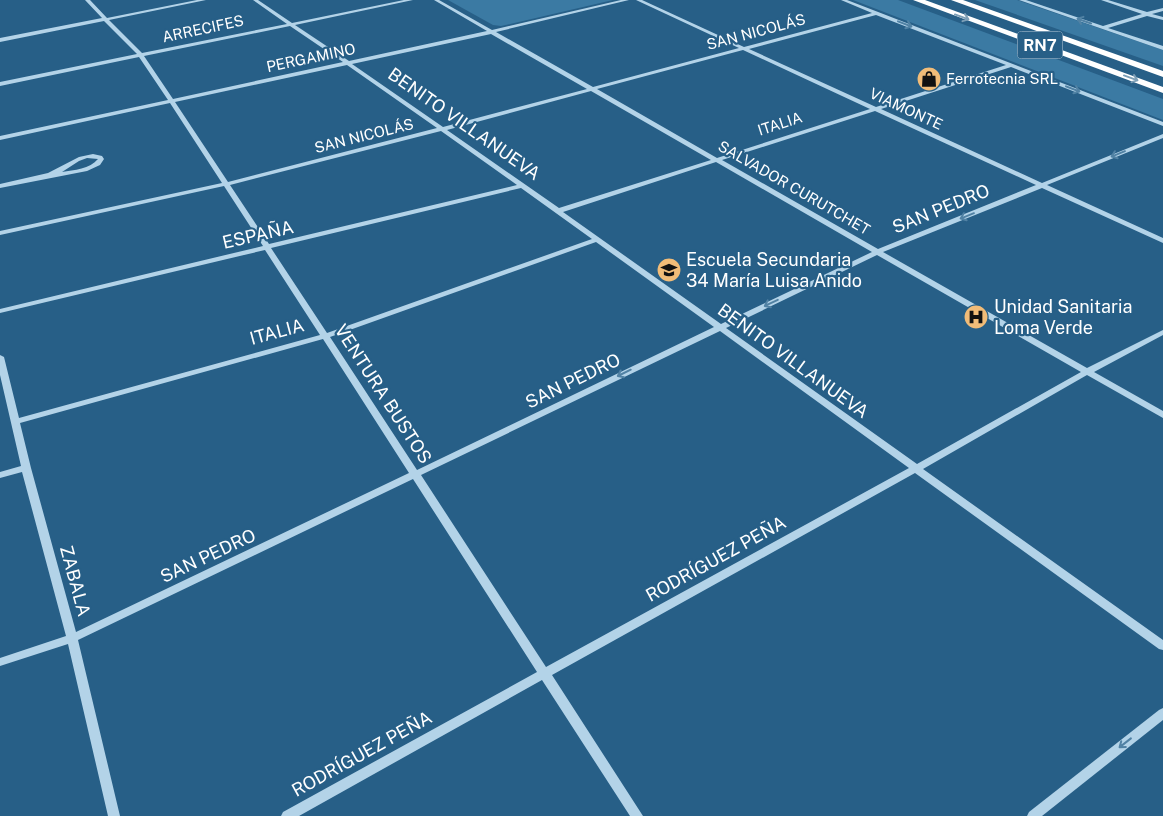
<svg xmlns="http://www.w3.org/2000/svg" width="1163" height="816" viewBox="0 0 1163 816" font-family="'Public Sans',sans-serif">
	<rect width="100%" height="100%" fill="#275f87"/>
	<!-- green -->
	<g fill="#3b7aa3">
		<polygon points="448,0 613,0 501,26 493,25"/>
		<polygon points="853,0 898,0 1163,99 1163,120"/>
		<polygon points="975,0 1017,0 1163,50 1163,66"/>
	</g>
	<g fill="none" stroke-linecap="round" stroke-linejoin="round">
		<!-- minor -->
		<g fill="#b3d3e8" fill-rule="evenodd">
			<path d="M85,0H90L107,18L197,0H206L109,20L142,53L287,24L253,0H258L292,23L404,0H413L295,25L349,61L487,31L434,0H439L492,30L621,0H629L496,32L593,87L739,48L636,0H642L744,47L872,13L841,0H847L1163,122V126L1011,67L881,109L1042,183L1163,134V138L1047,185L1163,238V243L1042,188L883,252L1087,368L1163,330V335L1094,372L1163,411V418L1087,375L923,469L1163,640V650L1159,649L915,473L552,675L643,816H630L542,680L299,816H281L283,812L537,672L413,479L78,640L120,816H108L68,644L0,666V658L66,636L22,472L0,478V472L21,466L0,375V355L4,357L19,418L320,335L265,250L0,313V309L263,246L224,186L0,235V231L222,183L170,103L0,140V136L168,100L139,57L0,86V82L137,54L104,21L0,42V38L102,18ZM876,15L1006,65L876,107L749,49ZM290,26L343,62L173,99L144,56ZM491,34L587,89L443,127L352,64ZM743,50L870,109L717,158L597,89ZM347,65L437,128L228,182L175,102ZM591,91L711,160L559,208L447,130ZM875,111L1036,185L878,249L722,160ZM441,131L517,185L269,244L230,185ZM716,162L872,252L721,324L563,212ZM521,188L592,239L327,333L271,248ZM596,242L714,327L417,470L330,337ZM877,255L1081,372L917,464L726,328ZM720,331L909,468L546,667L421,475ZM323,339L409,473L76,632L31,468L20,423Z"/>
			<polygon points="1019,0 1026,0 1103,26 1142,14 1101,0 1108,0 1147,12 1163,8 1163,11 1152,14 1163,17 1163,20 1147,16 1108,28 1163,46 1163,50"/>
			<path d="M93,154L102,156L104,159L100,165L87,171L0,188V184L48,173L79,157ZM87,158L98,159C90,169 74,170 62,172L79,161Z"/>
			<polygon points="1163,708 1163,720 1042,816 1027,816 1029,812 1159,710"/>
		</g>
		<!-- highway -->
		<g fill="#fff" fill-rule="evenodd">
			<polygon points="913,0 925,0 1163,87 1163,93"/>
			<polygon points="951,0 963,0 1163,71 1163,77"/>
		</g>
	</g>
	<!-- one-way arrows -->
	<defs><path id="oneway-shaft" d="M-6 0H5M1.5-3L5.5 0L1.5 3" fill="none" stroke-width="1.6" stroke-linecap="round" stroke-linejoin="round" transform="scale(1.25)"/></defs>
	<g stroke="#7d9fb7">
		<use href="#oneway-shaft" transform="translate(962 17) rotate(20)"/>
		<use href="#oneway-shaft" transform="translate(1131 78) rotate(20)"/>
	</g>
	<g stroke="#5182a4">
		<use href="#oneway-shaft" transform="translate(1084 21) rotate(-161)"/>
		<use href="#oneway-shaft" transform="translate(905 24) rotate(21)"/>
		<use href="#oneway-shaft" transform="translate(1073 89) rotate(21)"/>
		<use href="#oneway-shaft" transform="translate(1118 154) rotate(158)"/>
		<use href="#oneway-shaft" transform="translate(967 216) rotate(158)"/>
		<use href="#oneway-shaft" transform="translate(771 303) rotate(155)"/>
		<use href="#oneway-shaft" transform="translate(624 373) rotate(154)"/>
		<use href="#oneway-shaft" transform="translate(1125 743) rotate(142)"/>
	</g>
	<!-- icons -->
	<defs>
		<symbol id="shop-disc" viewBox="-11 -11 22 22"><circle r="9.5" fill="#f1bc78" stroke="#275f87"/><path d="M-5-2.5h2.3a2.7 3.5 0 0 1 5.4 0H5L5.5 6h-11ZM-1.5-2.5h3a1.5 2.3 0 0 0-3 0Z" fill="#111"/></symbol>
		<symbol id="school-disc" viewBox="-11 -11 22 22"><circle r="9.5" fill="#f1bc78" stroke="#275f87"/><path d="M0-5L7-2L0 1L-7-2ZM-4 1L0 2.5L4 1V4Q0 6-4 4Z" fill="#111"/></symbol>
		<symbol id="hospital-disc" viewBox="-11 -11 22 22"><circle r="9.5" fill="#f1bc78" stroke="#275f87"/><path d="M-5-5h3v3.5h4V-5h3V5h-3V1.5h-4V5h-3Z" fill="#111"/></symbol>
	</defs>
	<g fill-rule="evenodd">
		<use href="#shop-disc" x="915" y="65" width="28" height="28"/>
		<use href="#school-disc" x="655" y="256" width="28" height="28"/>
		<use href="#hospital-disc" x="962" y="303" width="28" height="28"/>
	</g>
	<g text-anchor="middle" stroke-width="4.5" stroke-linejoin="round" paint-order="stroke">
		<!-- far-street labels -->
		<g font-size="15" fill="#fff" stroke="#275f87">
			<text transform="translate(203 29) rotate(-12)" y="5">ARRECIFES</text>
			<text transform="translate(756 32) rotate(-15)" y="5">SAN NICOLÁS</text>
			<text transform="translate(311 58) rotate(-12)" y="5">PERGAMINO</text>
			<text transform="translate(906 109) rotate(25)" y="5">VIAMONTE</text>
			<text transform="translate(780 124) rotate(-18)" y="5">ITALIA</text>
			<text transform="translate(364 136) rotate(-14)" y="5">SAN NICOLÁS</text>
			<text transform="translate(794 188) rotate(30)" y="5">SALVADOR CURUTCHET</text>
		</g>
		<!-- far-poi labels -->
		<g font-size="15" fill="#fff" stroke="#275f87" text-anchor="start">
			<text x="946" y="84">Ferrotecnia SRL</text>
		</g>
		<!-- shield labels -->
		<rect fill="#275f87" stroke="#becfdb" stroke-width="1" x="1017.5" y="31.5" width="45" height="27" rx="4"/>
		<g font-size="16" font-weight="bold" fill="#fff">
			<text x="1040" y="51">RN7</text>
		</g>
		<!-- street labels -->
		<g font-size="18" fill="#fff" stroke="#275f87">
			<text transform="translate(464 124) rotate(35)" y="6">BENITO VILLANUEVA</text>
			<text transform="translate(941 209) rotate(-22)" y="6">SAN PEDRO</text>
			<text transform="translate(258 235) rotate(-13)" y="6">ESPAÑA</text>
			<text transform="translate(277 332) rotate(-15)" y="6">ITALIA</text>
			<text transform="translate(793 361) rotate(36)" y="6">BENITO VILLANUEVA</text>
			<text transform="translate(573 381) rotate(-26)" y="6">SAN PEDRO</text>
			<text transform="translate(383 394) rotate(57)" y="6">VENTURA BUSTOS</text>
			<text transform="translate(208 556) rotate(-25)" y="6">SAN PEDRO</text>
			<text transform="translate(716 559) rotate(-29)" y="6">RODRÍGUEZ PEÑA</text>
			<text transform="translate(75 581) rotate(75)" y="6">ZABALA</text>
			<text transform="translate(362 754) rotate(-29)" y="6">RODRÍGUEZ PEÑA</text>
		</g>
		<!-- poi labels -->
		<g font-size="18" fill="#fff" stroke="#275f87" text-anchor="start">
			<text x="686" y="266">Escuela Secundaria<tspan x="686" dy="21">34 María Luisa Anido</tspan></text>
			<text x="994" y="313">Unidad Sanitaria<tspan x="994" dy="21">Loma Verde</tspan></text>
		</g>
	</g>
</svg>
